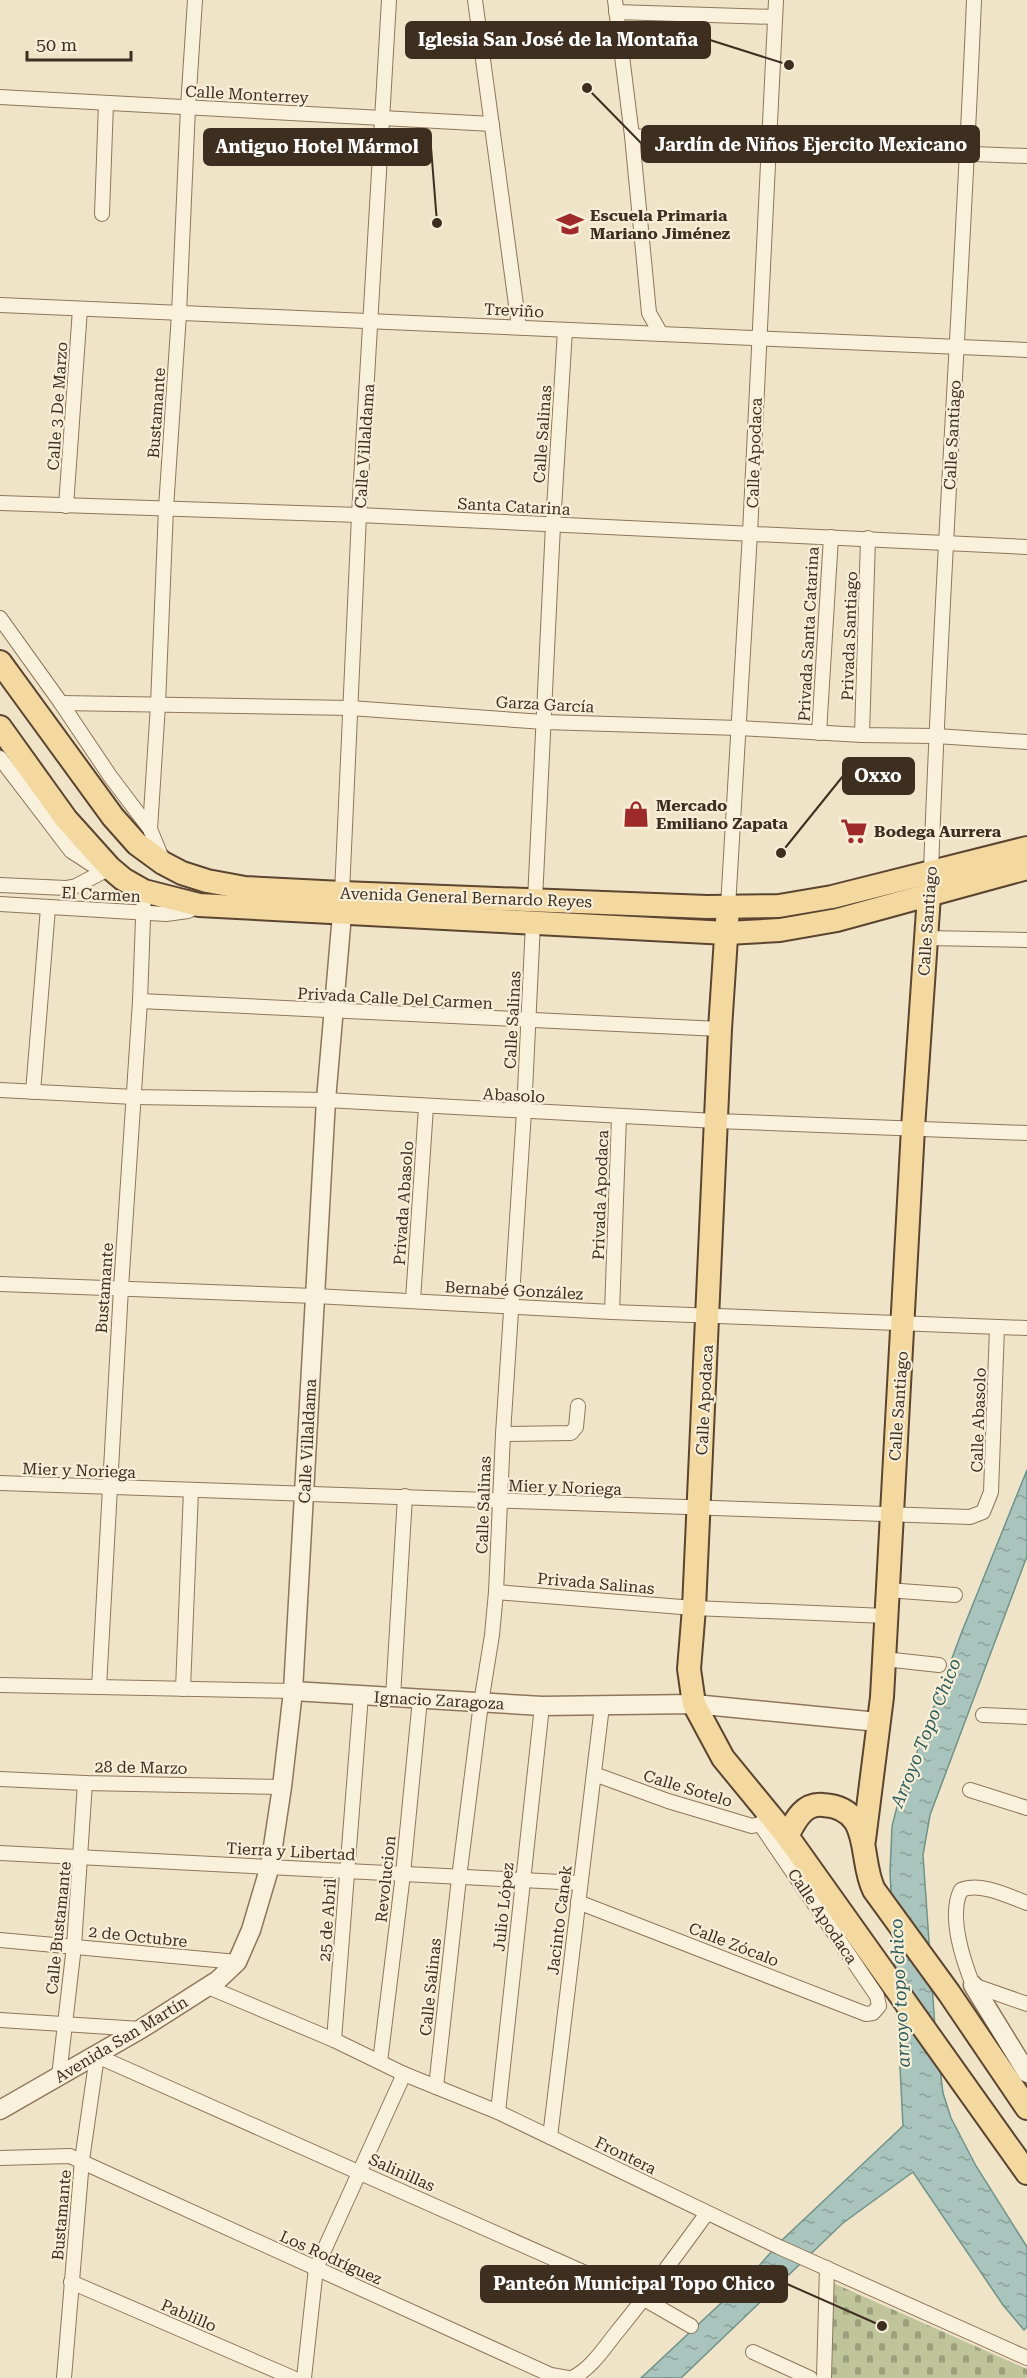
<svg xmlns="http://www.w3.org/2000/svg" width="1027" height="2378" viewBox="0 0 1027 2378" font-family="'Roboto Serif',serif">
	<defs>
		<pattern id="cemetery-stones" width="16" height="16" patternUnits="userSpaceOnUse" patternTransform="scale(1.5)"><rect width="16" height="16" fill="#bfc49a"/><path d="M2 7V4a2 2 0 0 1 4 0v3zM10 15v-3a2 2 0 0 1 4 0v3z" fill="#9ca07d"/></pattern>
		<pattern id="water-ripples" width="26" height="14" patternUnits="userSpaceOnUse" patternTransform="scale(1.5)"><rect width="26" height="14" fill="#a9c4bc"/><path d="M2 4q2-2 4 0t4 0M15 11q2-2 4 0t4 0" fill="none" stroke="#8ba098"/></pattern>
	</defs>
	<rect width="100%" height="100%" fill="#f0e4c8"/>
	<!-- cemetery -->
	<polygon fill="url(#cemetery-stones)" points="833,2283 1027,2369 1027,2378 832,2378"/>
	<!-- water -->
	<polygon fill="url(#water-ripples)" stroke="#6f938a" stroke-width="1.5" points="1027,1470 1027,1556 930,1815 923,1855 935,2028 943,2093 951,2118 976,2166 1027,2247 1027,2327 1024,2330 1003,2305 913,2172 843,2223 681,2378 641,2378 750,2276 781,2241 903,2126 890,1872 892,1826 898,1803 961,1634"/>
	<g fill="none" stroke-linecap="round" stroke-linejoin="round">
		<defs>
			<g id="minor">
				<polyline points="475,0 519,327"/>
				<polyline points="615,0 632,136 649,313 661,334"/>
				<polyline points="616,12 775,17"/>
				<polyline points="0,97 492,124"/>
				<polyline points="632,136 770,146 1027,156"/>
				<polyline points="102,214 106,103"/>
				<polyline points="0,305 1027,350"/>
				<polyline points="0,503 359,515 1027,547"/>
				<polyline points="66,506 80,309"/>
				<polyline points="0,618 61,703 110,776 150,829 163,861"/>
				<polyline points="61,703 350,708 544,722 739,728 862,735 936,736 1027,742"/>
				<polyline points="819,733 831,537"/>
				<polyline points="862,735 868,538"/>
				<polyline points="0,758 71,851 91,864 107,865"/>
				<polyline points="150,829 158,705 166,508 179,314 188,107 195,0"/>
				<path d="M931,872C941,581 962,291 974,0"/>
				<polyline points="0,885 66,888 76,886 110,868"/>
				<polyline points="342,893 359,515 389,0"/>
				<polyline points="535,900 553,525 565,330"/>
				<polyline points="0,904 166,914 188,911 199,905"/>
				<polyline points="728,907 750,533 776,0"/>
				<polyline points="927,938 1027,940"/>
				<polyline points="140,1001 720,1029"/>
				<polyline points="0,1090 134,1097 326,1100 716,1121 1027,1133"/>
				<polyline points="33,1092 48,908"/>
				<polyline points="0,1284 315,1296 612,1312 1027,1328"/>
				<polyline points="413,1300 426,1107"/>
				<polyline points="612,1312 619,1116"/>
				<polyline points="503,1434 571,1433 576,1427 578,1406"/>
				<polyline points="0,1483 970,1517 983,1512 991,1492 997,1328"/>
				<polyline points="887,1590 955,1595"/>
				<polyline points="496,1592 694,1608 886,1616"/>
				<polyline points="884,1659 939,1665"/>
				<polyline points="0,1685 293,1691"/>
				<polyline points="99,1687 121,1288 140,1001 144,891"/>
				<polyline points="183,1689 191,1490"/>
				<polyline points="393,1697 405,1496"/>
				<polyline points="983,1715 1027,1717"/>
				<polyline points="594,1774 668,1801 752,1826 760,1824 764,1820"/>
				<polyline points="0,1779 85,1783 282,1787"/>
				<polyline points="970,1790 1027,1808"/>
				<polyline points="0,1853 580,1883"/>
				<polyline points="578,1902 866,2014 873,2013 879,2006 877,1996 760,1824"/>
				<path d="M1027,1903C1008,1896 981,1882 961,1890C948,1915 963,1960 973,1985L1027,2004"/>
				<polyline points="0,1940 237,1962"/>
				<polyline points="208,1987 334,2040 404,2074 498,2112 779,2247 1027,2358"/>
				<polyline points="0,2020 141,2029"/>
				<polyline points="334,2040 361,1695"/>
				<polyline points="380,2062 403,1874 420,1699"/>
				<polyline points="59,2076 74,1946 85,1783"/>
				<polyline points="436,2087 459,1878 481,1703 492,1635 496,1592 503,1434 524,1112 533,923"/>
				<polyline points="498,2112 542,1706"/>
				<polyline points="550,2137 602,1706"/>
				<polyline points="0,2158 70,2156 91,2166 551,2375 568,2378"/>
				<polyline points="71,2282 293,2378"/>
				<polyline points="753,2352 810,2378"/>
				<polyline points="64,2378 82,2160 97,2056 644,2299 691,2326"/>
				<polyline points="304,2378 316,2268 404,2074"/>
				<path d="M572,2378C592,2368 604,2348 617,2332C649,2293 678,2253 707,2213"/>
				<polyline points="824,2378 827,2268"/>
			</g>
			<g id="tertiary">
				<polyline points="293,1691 542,1706 694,1704 878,1722"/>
				<polyline points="973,1985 1027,2073"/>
				<polyline points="0,2110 141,2029 218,1980 237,1962 251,1930 270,1866 282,1787 293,1691 326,1100 342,914"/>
			</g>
			<g id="primary">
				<polyline points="0,662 113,817 137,844 163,863 182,873 207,881 245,888 342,893 707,907 779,906 832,897 1027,848"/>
				<polyline points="0,727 66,819 110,868 123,879 144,891 199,905 727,933 780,930 837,920 1027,868"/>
				<polyline points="728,907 720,1029 694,1608 689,1669 694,1704 723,1758 787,1836 1027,2173"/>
				<path d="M787,1836C795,1821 803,1803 823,1805C874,1808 858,1859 874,1890L949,1993L1027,2108"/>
				<polyline points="864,1840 882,1697 913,1128 930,881"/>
			</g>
		</defs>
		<!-- minor casing -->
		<use href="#minor" stroke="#8d765c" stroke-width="16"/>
		<!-- tertiary casing -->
		<use href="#tertiary" stroke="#8d765c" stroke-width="21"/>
		<!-- primary casing -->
		<use href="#primary" stroke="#5b4430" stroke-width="26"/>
		<!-- minor -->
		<use href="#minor" stroke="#faf1dc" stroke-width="14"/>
		<!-- tertiary -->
		<use href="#tertiary" stroke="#faf1dc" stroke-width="18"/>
		<!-- primary -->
		<use href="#primary" stroke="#f3d9a0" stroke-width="22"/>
	</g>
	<!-- icons -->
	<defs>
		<symbol id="school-bare" viewBox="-9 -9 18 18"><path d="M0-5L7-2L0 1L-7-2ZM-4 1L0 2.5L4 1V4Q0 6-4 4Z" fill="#9e2a2b" stroke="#f7eed8" stroke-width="2.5" paint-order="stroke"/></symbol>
		<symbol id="shop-bare" viewBox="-9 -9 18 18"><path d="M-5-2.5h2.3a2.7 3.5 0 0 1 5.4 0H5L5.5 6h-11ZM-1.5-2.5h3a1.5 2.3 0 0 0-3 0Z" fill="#9e2a2b" stroke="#f7eed8" stroke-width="2.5" paint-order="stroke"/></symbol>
		<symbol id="supermarket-bare" viewBox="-9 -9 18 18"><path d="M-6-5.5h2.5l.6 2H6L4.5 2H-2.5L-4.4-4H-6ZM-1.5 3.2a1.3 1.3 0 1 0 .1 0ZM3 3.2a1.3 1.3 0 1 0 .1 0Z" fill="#9e2a2b" stroke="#f7eed8" stroke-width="2.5" paint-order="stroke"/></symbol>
	</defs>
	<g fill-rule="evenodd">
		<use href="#school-bare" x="551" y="205" width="38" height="38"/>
		<use href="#shop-bare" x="617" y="795" width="38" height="38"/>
		<use href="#supermarket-bare" x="835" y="812" width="38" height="38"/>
	</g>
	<g text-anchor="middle" stroke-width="4.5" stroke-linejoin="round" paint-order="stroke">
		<!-- street labels -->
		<g font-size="16" fill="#3d2e20" stroke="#f7eed8">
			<text transform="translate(247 94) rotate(3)" y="6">Calle Monterrey</text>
			<text transform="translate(514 310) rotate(3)" y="6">Treviño</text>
			<text transform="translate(57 406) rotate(-86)" y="6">Calle 3 De Marzo</text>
			<text transform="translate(156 413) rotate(-86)" y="6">Bustamante</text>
			<text transform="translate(542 434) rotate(-86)" y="6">Calle Salinas</text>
			<text transform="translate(952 435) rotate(-87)" y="6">Calle Santiago</text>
			<text transform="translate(364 446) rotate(-86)" y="6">Calle Villaldama</text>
			<text transform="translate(754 453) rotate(-88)" y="6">Calle Apodaca</text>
			<text transform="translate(514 506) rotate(3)" y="6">Santa Catarina</text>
			<text transform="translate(808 634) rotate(-87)" y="6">Privada Santa Catarina</text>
			<text transform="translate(849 636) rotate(-88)" y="6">Privada Santiago</text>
			<text transform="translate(545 704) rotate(3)" y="6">Garza García</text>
			<text transform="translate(101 894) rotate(3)" y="6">El Carmen</text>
			<text transform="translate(466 897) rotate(2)" y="6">Avenida General Bernardo Reyes</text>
			<text transform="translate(927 921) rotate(-86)" y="6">Calle Santiago</text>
			<text transform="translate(395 998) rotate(3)" y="6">Privada Calle Del Carmen</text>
			<text transform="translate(512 1020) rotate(-87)" y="6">Calle Salinas</text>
			<text transform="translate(514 1095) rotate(3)" y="6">Abasolo</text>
			<text transform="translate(600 1195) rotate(-88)" y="6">Privada Apodaca</text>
			<text transform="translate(403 1203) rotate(-86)" y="6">Privada Abasolo</text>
			<text transform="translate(104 1288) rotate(-86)" y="6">Bustamante</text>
			<text transform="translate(514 1290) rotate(3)" y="6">Bernabé González</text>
			<text transform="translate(704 1400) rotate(-87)" y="6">Calle Apodaca</text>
			<text transform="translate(898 1406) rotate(-86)" y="6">Calle Santiago</text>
			<text transform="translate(978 1420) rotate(-88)" y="6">Calle Abasolo</text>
			<text transform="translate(307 1441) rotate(-87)" y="6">Calle Villaldama</text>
			<text transform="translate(79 1470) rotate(2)" y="6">Mier y Noriega</text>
			<text transform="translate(565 1487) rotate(2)" y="6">Mier y Noriega</text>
			<text transform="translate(483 1505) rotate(-88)" y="6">Calle Salinas</text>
			<text transform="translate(596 1583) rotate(5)" y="6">Privada Salinas</text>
			<text transform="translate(439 1700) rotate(3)" y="6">Ignacio Zaragoza</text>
			<text transform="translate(141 1767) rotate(1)" y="6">28 de Marzo</text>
			<text transform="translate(688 1788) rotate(17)" y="6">Calle Sotelo</text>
			<text transform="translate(291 1851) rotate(3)" y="6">Tierra y Libertad</text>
			<text transform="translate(385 1879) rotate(-84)" y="6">Revolucion</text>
			<text transform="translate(503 1907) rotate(-84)" y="6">Julio López</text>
			<text transform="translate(823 1916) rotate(56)" y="6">Calle Apodaca</text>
			<text transform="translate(327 1920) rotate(-86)" y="6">25 de Abril</text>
			<text transform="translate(559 1920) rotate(-83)" y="6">Jacinto Canek</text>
			<text transform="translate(58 1928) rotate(-84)" y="6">Calle Bustamante</text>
			<text transform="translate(138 1936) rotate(6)" y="6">2 de Octubre</text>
			<text transform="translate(734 1944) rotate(21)" y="6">Calle Zócalo</text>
			<text transform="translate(430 1987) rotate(-84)" y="6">Calle Salinas</text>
			<text transform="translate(121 2039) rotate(-31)" y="6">Avenida San Martín</text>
			<text transform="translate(626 2155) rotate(26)" y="6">Frontera</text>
			<text transform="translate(402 2172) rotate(24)" y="6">Salinillas</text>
			<text transform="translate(61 2215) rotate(-85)" y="6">Bustamante</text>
			<text transform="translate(331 2257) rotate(24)" y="6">Los Rodríguez</text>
			<text transform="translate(189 2315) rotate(23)" y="6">Pablillo</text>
		</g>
		<!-- poi labels -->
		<g font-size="16" font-weight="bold" fill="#3d2e20" stroke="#f7eed8" text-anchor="start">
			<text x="590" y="221">Escuela Primaria<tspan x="590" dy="18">Mariano Jiménez</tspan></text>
			<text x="656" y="811">Mercado<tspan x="656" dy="18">Emiliano Zapata</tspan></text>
			<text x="874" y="837">Bodega Aurrera</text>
		</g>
		<!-- water labels -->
		<g font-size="18" font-style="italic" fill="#2f5d5a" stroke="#f7eed8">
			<text transform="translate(926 1733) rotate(-68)" y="6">Arroyo Topo Chico</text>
			<text transform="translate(900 1993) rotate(-93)" y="6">arroyo topo chico</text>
		</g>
	</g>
	<!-- callouts -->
	<path fill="none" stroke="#3d2e20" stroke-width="2" d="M789 65L710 40M587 88L642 144M437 223L431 147M781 853L843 776M882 2326L787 2284"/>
	<g fill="#3d2e20" stroke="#f7eed8" stroke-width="2">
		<circle cx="789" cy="65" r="6"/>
		<circle cx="587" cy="88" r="6"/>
		<circle cx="437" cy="223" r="6"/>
		<circle cx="781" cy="853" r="6"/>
		<circle cx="882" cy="2326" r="6"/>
	</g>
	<g fill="#3d2e20" stroke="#3d2e20" stroke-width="2">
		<rect x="406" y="22" width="304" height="36" rx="6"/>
		<rect x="642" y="126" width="337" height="36" rx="6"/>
		<rect x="204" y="129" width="227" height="36" rx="6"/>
		<rect x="843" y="758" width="71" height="36" rx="6"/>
		<rect x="481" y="2266" width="306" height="36" rx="6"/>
	</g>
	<g font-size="18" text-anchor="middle" font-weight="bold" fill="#fff">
		<text x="558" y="46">Iglesia San José de la Montaña</text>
		<text x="811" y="151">Jardín de Niños Ejercito Mexicano</text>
		<text x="317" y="153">Antiguo Hotel Mármol</text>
		<text x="878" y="782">Oxxo</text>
		<text x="634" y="2290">Panteón Municipal Topo Chico</text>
	</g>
	<!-- scale -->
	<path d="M27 51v9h104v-9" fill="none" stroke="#3d2e20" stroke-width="3"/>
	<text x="36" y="51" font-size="18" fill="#3d2e20" stroke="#f7eed8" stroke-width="4.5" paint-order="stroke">50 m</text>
</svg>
